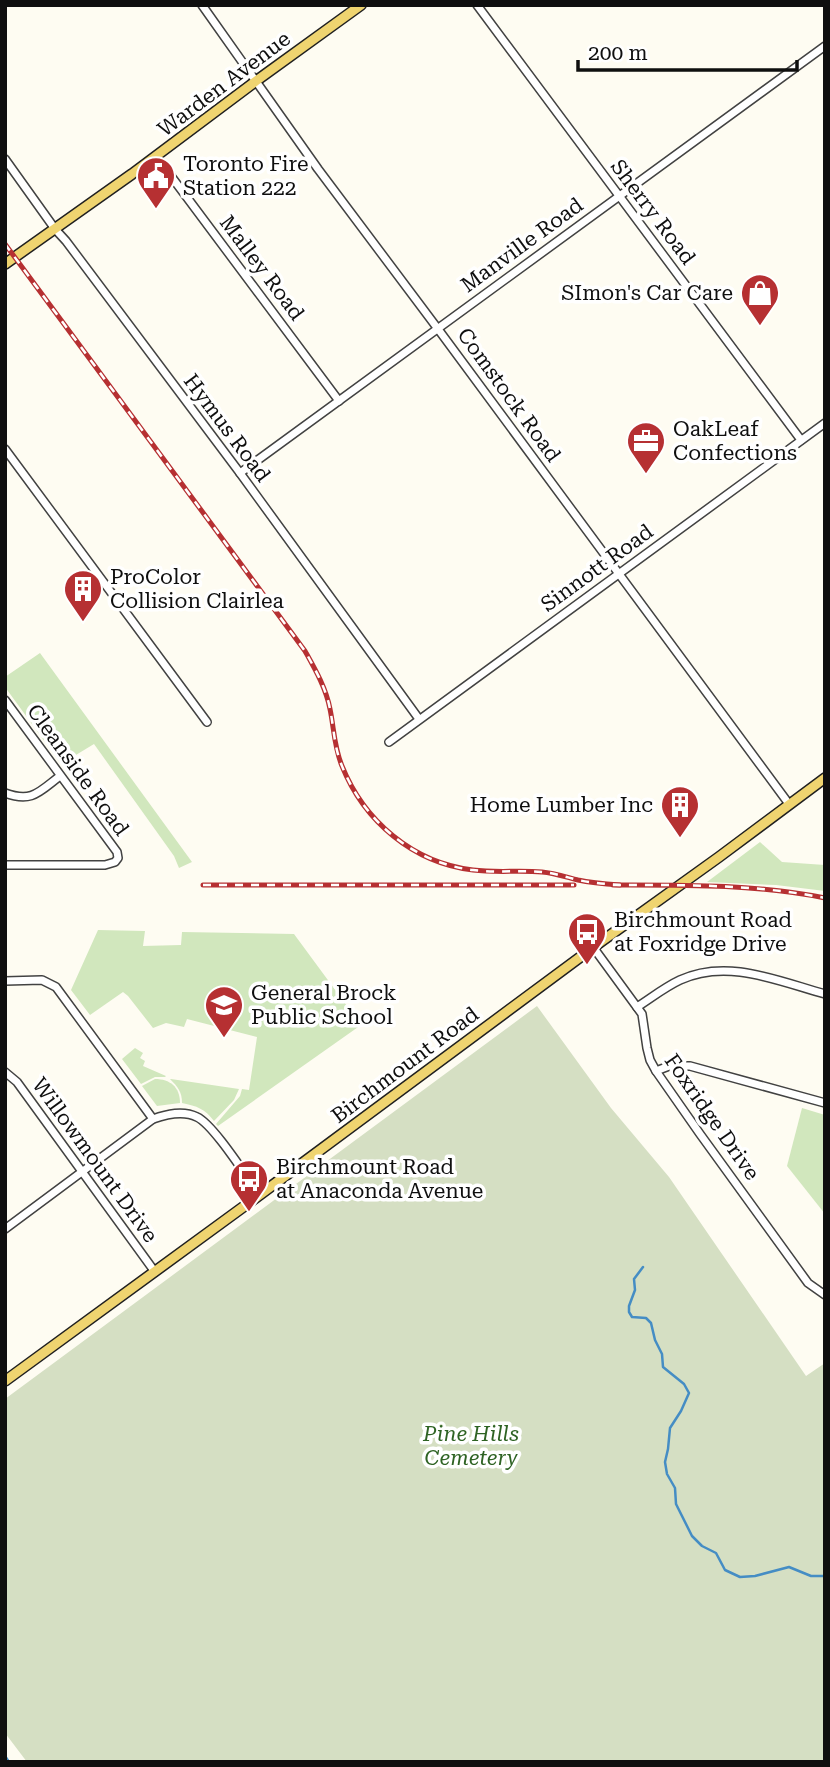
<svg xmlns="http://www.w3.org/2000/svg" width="830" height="1767" viewBox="0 0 830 1767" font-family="'Roboto Serif',serif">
	<rect width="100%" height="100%" fill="#fefcf2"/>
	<!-- green -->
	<g fill="#d1e7bd">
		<polygon points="40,653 192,862 179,868 174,856 94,744 61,764 5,687 5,677"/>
		<polygon points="760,842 782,862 825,865 825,891 776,885 707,882"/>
		<polygon points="98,930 145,931 143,946 181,945 182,932 294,934 361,1025 218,1126 216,1124 240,1096 242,1089 249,1090 257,1037 187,1019 184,1027 166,1023 153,1028 128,996 123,992 90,1015 71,990"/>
		<polygon points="135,1048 143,1053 140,1058 145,1061 143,1066 166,1076 165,1077 155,1077 141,1084 122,1059"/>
		<path d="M155,1079C170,1079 180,1087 180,1103L157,1106L142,1086Z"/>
		<path d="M170,1079H171L239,1089L234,1100L214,1121C205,1109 197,1106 182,1103C182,1092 178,1087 170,1079Z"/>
		<polygon points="802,1108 825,1115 825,1214 787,1166"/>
	</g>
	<!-- cemetery -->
	<polygon fill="#d5dfc3" points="537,1006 611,1108 669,1177 806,1376 825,1363 825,1762 27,1762 5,1733 5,1399"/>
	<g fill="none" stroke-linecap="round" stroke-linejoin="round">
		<!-- stream -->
		<g stroke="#458dc4" stroke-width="2.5">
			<polyline points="643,1267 634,1279 635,1290 629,1306 629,1312 632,1317 646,1318 651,1323 655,1340 662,1354 663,1367 684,1384 689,1393 681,1411 670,1428 668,1449 665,1462 667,1474 675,1488 676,1504 692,1536 702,1546 716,1553 725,1570 740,1577 755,1576 789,1567 811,1576 825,1576"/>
			<polyline points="5,1756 9,1762"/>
		</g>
		<defs>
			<g id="minor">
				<polyline points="202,5 318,169 438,329 789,804"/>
				<polyline points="477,5 801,440"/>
				<polyline points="156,156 339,401"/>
				<polyline points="5,159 55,229 66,241 240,473 419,719"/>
				<polyline points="5,449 207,722"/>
				<polyline points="240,473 825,46"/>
				<polyline points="5,700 117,852 118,858 115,862 105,865 5,865"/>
				<polyline points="389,742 825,423"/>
				<path d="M5,793C32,803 39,792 60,776"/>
				<polyline points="593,947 642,1014 647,1048 650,1060 656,1071 700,1134 808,1283 825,1295"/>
				<polyline points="5,981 42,980 56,987 153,1119"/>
				<path d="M637,1007C651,998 665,987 680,980C727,958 778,981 825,994"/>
				<polyline points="656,1071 669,1066 690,1066 825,1103"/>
				<polyline points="5,1072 17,1082 155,1272"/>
				<path d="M5,1229L153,1119C167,1114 183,1110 197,1117C214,1125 247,1178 260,1195"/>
			</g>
			<g id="major">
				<polyline points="5,264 132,174 256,81 361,5"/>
				<polyline points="5,1381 250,1202 602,941 719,857 825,778"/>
			</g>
		</defs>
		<!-- minor casing -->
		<use href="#minor" stroke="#424242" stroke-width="10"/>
		<!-- major casing -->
		<use href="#major" stroke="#202020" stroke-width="12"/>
		<!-- minor -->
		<use href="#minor" stroke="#fff" stroke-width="7"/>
		<!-- major -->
		<use href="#major" stroke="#efd470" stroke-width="9"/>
		<defs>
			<g id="rail">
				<path d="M5,244L305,651C315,669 326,688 330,709C334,728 334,747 342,766C364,821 413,863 473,870C496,873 519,870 542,872C554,873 566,877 578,880C592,883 606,884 620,885"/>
				<polyline points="203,885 574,885"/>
				<path d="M613,885C683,885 755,884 825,898"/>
			</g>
		</defs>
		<!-- rail casing -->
		<use href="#rail" stroke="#b63032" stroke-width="5"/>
		<!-- rail -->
		<use href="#rail" stroke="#fff" stroke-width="2.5" stroke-dasharray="8" stroke-linecap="butt"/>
	</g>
	<!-- icons -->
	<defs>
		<symbol id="civic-pin" viewBox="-11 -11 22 30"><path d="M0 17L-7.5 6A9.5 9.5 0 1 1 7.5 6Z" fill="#b63032" stroke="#fff"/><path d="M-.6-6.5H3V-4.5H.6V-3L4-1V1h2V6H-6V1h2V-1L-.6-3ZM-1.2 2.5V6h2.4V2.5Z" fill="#fff"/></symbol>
		<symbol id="shop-pin" viewBox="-11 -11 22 30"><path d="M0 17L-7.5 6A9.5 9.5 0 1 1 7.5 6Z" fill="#b63032" stroke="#fff"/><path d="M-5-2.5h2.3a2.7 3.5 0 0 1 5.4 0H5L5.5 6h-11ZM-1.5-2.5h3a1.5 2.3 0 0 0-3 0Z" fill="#fff"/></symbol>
		<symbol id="office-pin" viewBox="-11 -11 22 30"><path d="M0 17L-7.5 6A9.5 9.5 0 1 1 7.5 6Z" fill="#b63032" stroke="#fff"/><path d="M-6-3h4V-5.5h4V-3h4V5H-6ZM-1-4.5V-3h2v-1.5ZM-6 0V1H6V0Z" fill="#fff"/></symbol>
		<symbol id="building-pin" viewBox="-11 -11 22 30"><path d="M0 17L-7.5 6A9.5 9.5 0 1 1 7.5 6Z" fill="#b63032" stroke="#fff"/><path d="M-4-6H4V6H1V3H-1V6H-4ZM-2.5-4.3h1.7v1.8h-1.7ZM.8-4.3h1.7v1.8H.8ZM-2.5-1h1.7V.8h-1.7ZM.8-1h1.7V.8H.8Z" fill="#fff"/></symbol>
		<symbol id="bus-pin" viewBox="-11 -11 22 30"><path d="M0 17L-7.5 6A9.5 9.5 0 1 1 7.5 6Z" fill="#b63032" stroke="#fff"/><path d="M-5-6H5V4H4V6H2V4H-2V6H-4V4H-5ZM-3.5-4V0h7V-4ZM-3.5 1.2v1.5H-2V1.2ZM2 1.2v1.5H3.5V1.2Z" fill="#fff"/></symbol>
		<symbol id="school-pin" viewBox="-11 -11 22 30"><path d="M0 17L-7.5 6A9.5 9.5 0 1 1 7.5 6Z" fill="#b63032" stroke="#fff"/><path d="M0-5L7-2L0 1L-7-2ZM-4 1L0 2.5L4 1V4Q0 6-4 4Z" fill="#fff"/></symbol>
	</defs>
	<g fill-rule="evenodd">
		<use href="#civic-pin" x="134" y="154" width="44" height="60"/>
		<use href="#shop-pin" x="738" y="271" width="44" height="60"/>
		<use href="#office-pin" x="624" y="419" width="44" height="60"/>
		<use href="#building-pin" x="61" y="567" width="44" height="60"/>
		<use href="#building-pin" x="658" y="783" width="44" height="60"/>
		<use href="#bus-pin" x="565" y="910" width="44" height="60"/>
		<use href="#school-pin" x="202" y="983" width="44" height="60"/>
		<use href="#bus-pin" x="227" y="1157" width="44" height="60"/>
	</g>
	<g text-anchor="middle" stroke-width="7" stroke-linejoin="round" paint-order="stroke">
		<!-- street labels -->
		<g font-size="21" fill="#0f0f0f" stroke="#fff">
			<text transform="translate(224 84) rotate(-37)" y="7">Warden Avenue</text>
			<text transform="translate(653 212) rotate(53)" y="7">Sherry Road</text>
			<text transform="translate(522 245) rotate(-36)" y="7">Manville Road</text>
			<text transform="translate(262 268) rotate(53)" y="7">Malley Road</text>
			<text transform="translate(509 395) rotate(54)" y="7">Comstock Road</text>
			<text transform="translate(227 428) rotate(53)" y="7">Hymus Road</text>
			<text transform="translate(597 568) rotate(-36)" y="7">Sinnott Road</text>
			<text transform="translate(78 770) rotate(54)" y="7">Cleanside Road</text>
			<text transform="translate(405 1065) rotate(-37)" y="7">Birchmount Road</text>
			<text transform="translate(712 1117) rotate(55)" y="7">Foxridge Drive</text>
			<text transform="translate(95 1160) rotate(54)" y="7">Willowmount Drive</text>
		</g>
		<!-- poi labels -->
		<g font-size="21" fill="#0f0f0f" stroke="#fff" text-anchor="start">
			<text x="183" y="171">Toronto Fire<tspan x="183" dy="24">Station 222</tspan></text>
			<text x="733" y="300" text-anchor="end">SImon's Car Care</text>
			<text x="673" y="436">OakLeaf<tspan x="673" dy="24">Confections</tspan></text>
			<text x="110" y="584">ProColor<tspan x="110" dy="24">Collision Clairlea</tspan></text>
			<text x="653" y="812" text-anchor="end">Home Lumber Inc</text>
			<text x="614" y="927">Birchmount Road<tspan x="614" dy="24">at Foxridge Drive</tspan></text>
			<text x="251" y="1000">General Brock<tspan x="251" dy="24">Public School</tspan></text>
			<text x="276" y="1174">Birchmount Road<tspan x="276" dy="24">at Anaconda Avenue</tspan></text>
		</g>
		<!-- park labels -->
		<g font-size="21" font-style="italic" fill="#2e6323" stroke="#fff">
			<text x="471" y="1441">Pine Hills<tspan x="471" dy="24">Cemetery</tspan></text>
		</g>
	</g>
	<!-- border -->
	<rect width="830" height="1767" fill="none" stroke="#0f0f0f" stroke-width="14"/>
	<!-- scale -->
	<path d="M578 60v10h219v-10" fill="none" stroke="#0f0f0f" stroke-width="3.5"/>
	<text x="588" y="60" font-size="21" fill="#0f0f0f" stroke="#ffffff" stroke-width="5" paint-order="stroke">200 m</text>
</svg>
